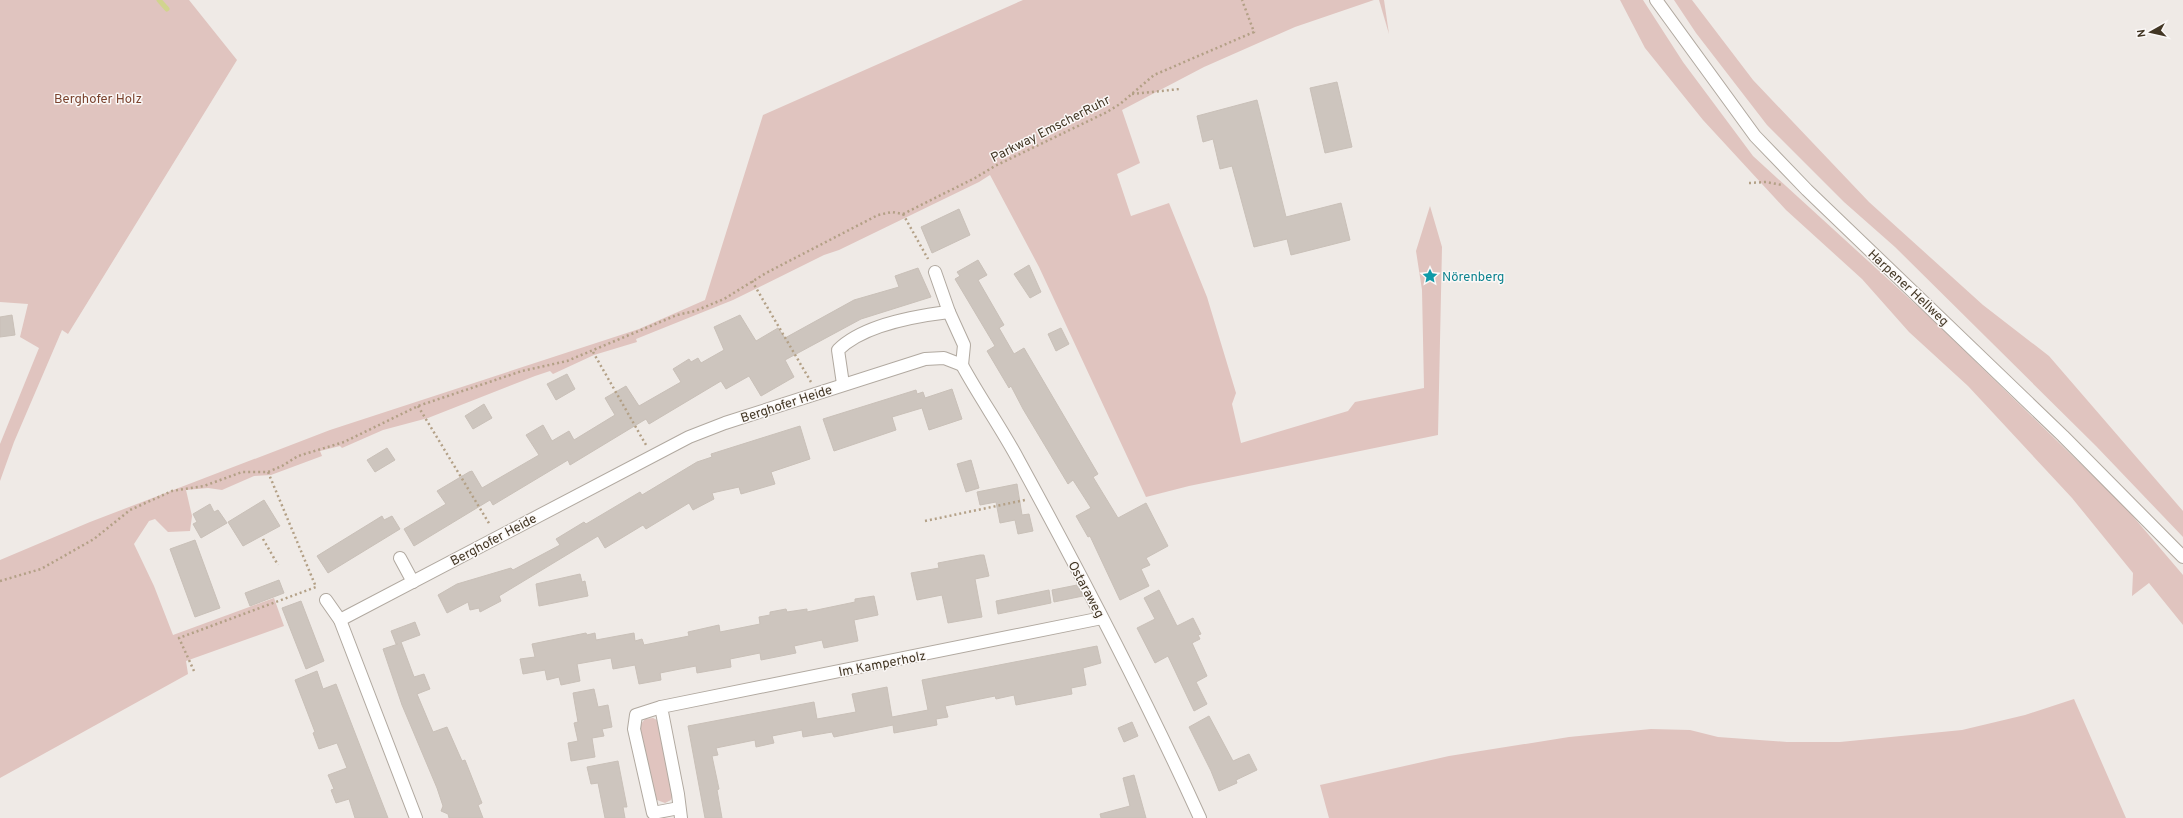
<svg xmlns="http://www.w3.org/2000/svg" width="2183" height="818" viewBox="0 0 2183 818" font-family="Overpass,sans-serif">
	<rect width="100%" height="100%" fill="#efeae6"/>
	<!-- green -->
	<g fill="#e0c4bf">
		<polygon points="0,0 189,0 237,60 68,334 62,330 14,442 0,481 0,444 39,348 20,337 28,304 0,302"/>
		<polygon points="1023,0 1374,0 1295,27 1204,67 1122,110 1140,163 1117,174 1131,216 1169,203 1207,297 1236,393 1232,404 1241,443 1348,411 1355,402 1424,388 1422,290 1416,251 1430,206 1442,247 1438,435 1189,486 1146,497 1039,267 990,175 979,182 839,250 824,255 733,300 636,339 637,342 594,355 553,374 550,371 535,376 428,418 383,430 342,448 340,446 320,451 322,456 271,475 254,476 222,490 208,488 186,490 192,516 190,531 168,532 155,519 149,521 134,544 154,586 173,635 274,598 284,626 186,661 188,674 0,778 0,560 90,522 330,430 639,329 705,300 763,115"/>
		<polygon points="1379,0 1384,0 1389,34"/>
		<polygon points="1620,0 1643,0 1683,62 1753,156 1935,322 2125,507 2183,575 2183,625 2149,583 2132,596 2133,573 2072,498 1968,386 1909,332 1862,279 1786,210 1703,120 1645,48"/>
		<polygon points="1674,0 1692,0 1753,80 1869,202 1983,305 2049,356 2183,511 2183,537 2096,446 1895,247 1844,202 1767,125 1696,33"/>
		<polygon points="2074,699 2126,818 1329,818 1320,785 1449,756 1569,737 1651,729 1690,730 1718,737 1787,742 1840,742 1962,730 2025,715"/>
		<polygon points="653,718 659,721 673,794 671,800 665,803 657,800 651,792 639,732 641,724 645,719"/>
	</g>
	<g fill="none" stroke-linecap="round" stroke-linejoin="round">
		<!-- stream -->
		<polyline stroke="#d1d48e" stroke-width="5" points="159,0 167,9"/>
	</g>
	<!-- building -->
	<g fill="#cdc5be" stroke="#c9c0b8">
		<polygon points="1337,82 1352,147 1325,153 1310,88"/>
		<polygon points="1257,100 1286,217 1341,203 1350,240 1291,255 1287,239 1254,247 1232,166 1220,169 1213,139 1203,142 1197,116"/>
		<polygon points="959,209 970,235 932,253 921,227"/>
		<polygon points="978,260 987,275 978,280 1004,325 999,328 1014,354 1024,348 1098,474 1093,477 1118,518 1146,503 1168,546 1146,558 1150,565 1141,569 1149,586 1120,600 1090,536 1088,537 1076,516 1091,508 1073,480 1068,484 1023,409 1011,386 1009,388 990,356 987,351 995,346 955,279 960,276 957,272"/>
		<polygon points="1029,265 1041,292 1030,298 1014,274"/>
		<polygon points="918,268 931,297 861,319 785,360 794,377 761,396 749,376 726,389 721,381 649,424 646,419 570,465 568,460 493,505 490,500 414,546 404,529 446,504 437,491 469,472 472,471 482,488 539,455 526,435 543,425 552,441 569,431 574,440 615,415 605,398 626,386 639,406 681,382 673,369 689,359 691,362 698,358 701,363 724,350 714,327 740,315 756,341 778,328 785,338 854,300 899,287 895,276"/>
		<polygon points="12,315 15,335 0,337 0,317"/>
		<polygon points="1061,328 1069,344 1056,351 1048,334"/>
		<polygon points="567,374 575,389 556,400 547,384"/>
		<polygon points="952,389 962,419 929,430 922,408 892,417 896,430 834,451 823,419 916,390 917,394 923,392 925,398"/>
		<polygon points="484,404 492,418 473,429 465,416"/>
		<polygon points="800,426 810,459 771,472 775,484 741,494 739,487 712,493 714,499 693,510 689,503 646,529 643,525 605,548 598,536 499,596 501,601 480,612 479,608 470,610 468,602 447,613 438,595 457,584 511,568 513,570 560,545 556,539 584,522 586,524 640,492 642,495 697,462 712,457 711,454"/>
		<polygon points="387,448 395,460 375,472 367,460"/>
		<polygon points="971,460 979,488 966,492 957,464"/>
		<polygon points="1017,484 1022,515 1029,514 1033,531 1018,534 1015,520 1000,523 996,502 980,505 977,492"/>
		<polygon points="264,500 280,526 243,546 228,522"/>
		<polygon points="210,504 214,512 218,510 227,523 201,538 193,524 197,522 193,514"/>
		<polygon points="382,516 384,520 392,516 400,529 328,573 317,556"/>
		<polygon points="195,540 220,608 195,617 170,549"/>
		<polygon points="980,555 984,555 989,576 975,579 982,617 948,623 942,595 917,600 911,573 939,568 938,563"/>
		<polygon points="580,574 582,582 585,581 588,596 539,606 536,584"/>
		<polygon points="279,580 284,593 250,606 245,593"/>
		<polygon points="1077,585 1083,596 1054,602 1052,590"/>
		<polygon points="1049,590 1051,603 998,614 996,601"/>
		<polygon points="1159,590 1177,626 1193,618 1201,634 1198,635 1200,639 1192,643 1207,676 1196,682 1207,704 1194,711 1168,656 1155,663 1137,628 1155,619 1144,598"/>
		<polygon points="874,596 878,615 854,620 858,641 824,648 822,640 794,646 796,653 761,660 760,653 730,659 731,667 697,673 696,666 680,669 660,673 661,680 639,684 635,665 613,669 611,658 577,664 580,681 561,685 559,677 547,680 545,670 523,674 520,659 535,657 532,644 586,633 587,635 595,633 596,640 634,633 635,641 642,639 644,645 689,636 688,632 719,625 720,632 760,624 759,617 770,615 770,612 786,609 787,612 807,609 807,612 855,602 855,599"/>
		<polygon points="301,601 324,661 306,669 282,608"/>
		<polygon points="415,622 420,635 401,642 414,677 424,674 430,689 417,694 433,732 447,727 462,761 465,760 482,803 478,805 483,818 449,818 448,814 441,811 443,806 437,788 402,705 383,649 398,644 396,644 391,631"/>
		<polygon points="1097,646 1101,663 1083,668 1086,685 1071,688 1072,694 1016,705 1014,695 996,699 995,696 945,706 948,717 936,719 937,725 894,733 893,725 834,737 832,732 803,737 802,730 772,736 774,743 756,747 755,740 716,748 718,755 712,756 719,789 717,790 722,818 705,818 688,726 814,702 817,719 856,712 852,694 887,687 892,717 928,710 922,680"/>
		<polygon points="317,671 323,689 336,684 388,818 355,818 349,799 336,803 331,790 334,789 328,775 347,768 337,743 319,749 313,733 315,732 295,680"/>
		<polygon points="594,689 598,707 608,705 612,727 602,729 604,736 592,738 595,757 571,761 568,743 578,741 574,723 578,722 573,693"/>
		<polygon points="1209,716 1233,761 1249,754 1257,770 1236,780 1237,783 1219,791 1211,771 1189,727"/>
		<polygon points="1132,722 1138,736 1124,742 1118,728"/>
		<polygon points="618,761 627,807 623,807 625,818 605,818 598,783 591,784 587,767"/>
		<polygon points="1134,775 1146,818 1101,818 1100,814 1130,806 1123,778"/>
	</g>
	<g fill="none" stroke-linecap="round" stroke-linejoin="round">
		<defs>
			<g id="minor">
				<polyline points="1656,0 1755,136 1807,190 2063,436 2183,557"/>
				<polyline points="935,272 949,312 964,345 962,365"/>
				<path d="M962,365C980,398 1002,429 1019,461C1083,578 1145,697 1200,818"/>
				<path d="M843,384L838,350C863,325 915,316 949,312"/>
				<polyline points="400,558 413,582"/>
				<polyline points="326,600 340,620 416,818"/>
				<polyline points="340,620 689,437 725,423 925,359 944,358 962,365"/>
				<polyline points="661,707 636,715 634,729 653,813 679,808"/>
				<polyline points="681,818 678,794 661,707 1102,618"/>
			</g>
		</defs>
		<!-- minor casing -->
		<use href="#minor" stroke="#b1a9a0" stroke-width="14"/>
		<!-- path -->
		<g stroke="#b3a086" stroke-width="2.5" stroke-dasharray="2 3" stroke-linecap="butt">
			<polyline points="1132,94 1180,89"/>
			<polyline points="1749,183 1766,182 1782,185"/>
			<polyline points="903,214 975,178 995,166 1107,112 1120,104 1154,75 1254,32 1242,0"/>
			<polyline points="903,214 928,259"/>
			<polyline points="752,281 811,382"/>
			<polyline points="593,352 646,445"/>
			<polyline points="418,406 490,525"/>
			<polyline points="925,521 1025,500"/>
			<polyline points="263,539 278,565"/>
			<polyline points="0,581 41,569 94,539 130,510 172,491 204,486 242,472 268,472 282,466 298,456 344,442 418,406 522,371 567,361 677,315 695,311 724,299 766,273 878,215 892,212 903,214"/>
			<polyline points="194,671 179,638 316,587 268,472"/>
		</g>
		<!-- minor -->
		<use href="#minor" stroke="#fff" stroke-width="12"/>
	</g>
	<!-- icons -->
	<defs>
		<symbol id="sight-bare" viewBox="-9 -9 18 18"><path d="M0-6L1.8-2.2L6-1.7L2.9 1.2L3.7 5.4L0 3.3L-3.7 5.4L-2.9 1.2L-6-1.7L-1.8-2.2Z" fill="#0f9aa8" stroke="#fbf8f7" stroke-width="2.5" paint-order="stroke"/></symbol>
	</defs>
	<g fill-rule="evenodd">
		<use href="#sight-bare" x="1419" y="265" width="22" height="22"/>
	</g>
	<g text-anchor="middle" stroke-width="3" stroke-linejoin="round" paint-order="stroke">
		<!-- park labels -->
		<g font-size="13" fill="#7a422d" stroke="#fbf8f7">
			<text x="98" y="103">Berghofer Holz</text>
		</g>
		<!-- street labels -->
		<g font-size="13" fill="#423624" stroke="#fbf8f7">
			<text transform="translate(1050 128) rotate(-27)" y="5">Parkway EmscherRuhr</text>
			<text transform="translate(1909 287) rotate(43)" y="5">Harpener Hellweg</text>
			<text transform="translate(786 403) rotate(-18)" y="5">Berghofer Heide</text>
			<text transform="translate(493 539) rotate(-28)" y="5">Berghofer Heide</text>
			<text transform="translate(1087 589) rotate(62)" y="5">Ostaraweg</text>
			<text transform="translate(882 663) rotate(-11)" y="5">Im Kamperholz</text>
		</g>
		<!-- culture labels -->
		<g font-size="13" fill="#0d838f" stroke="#fbf8f7" text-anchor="start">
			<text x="1442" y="281">Nörenberg</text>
		</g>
	</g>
	<!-- north arrow -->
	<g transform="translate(2151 32) rotate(262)" stroke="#fbf8f7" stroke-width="3" paint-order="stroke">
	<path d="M0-3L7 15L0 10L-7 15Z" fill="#423624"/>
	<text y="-6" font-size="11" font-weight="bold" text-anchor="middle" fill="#423624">N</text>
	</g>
</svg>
